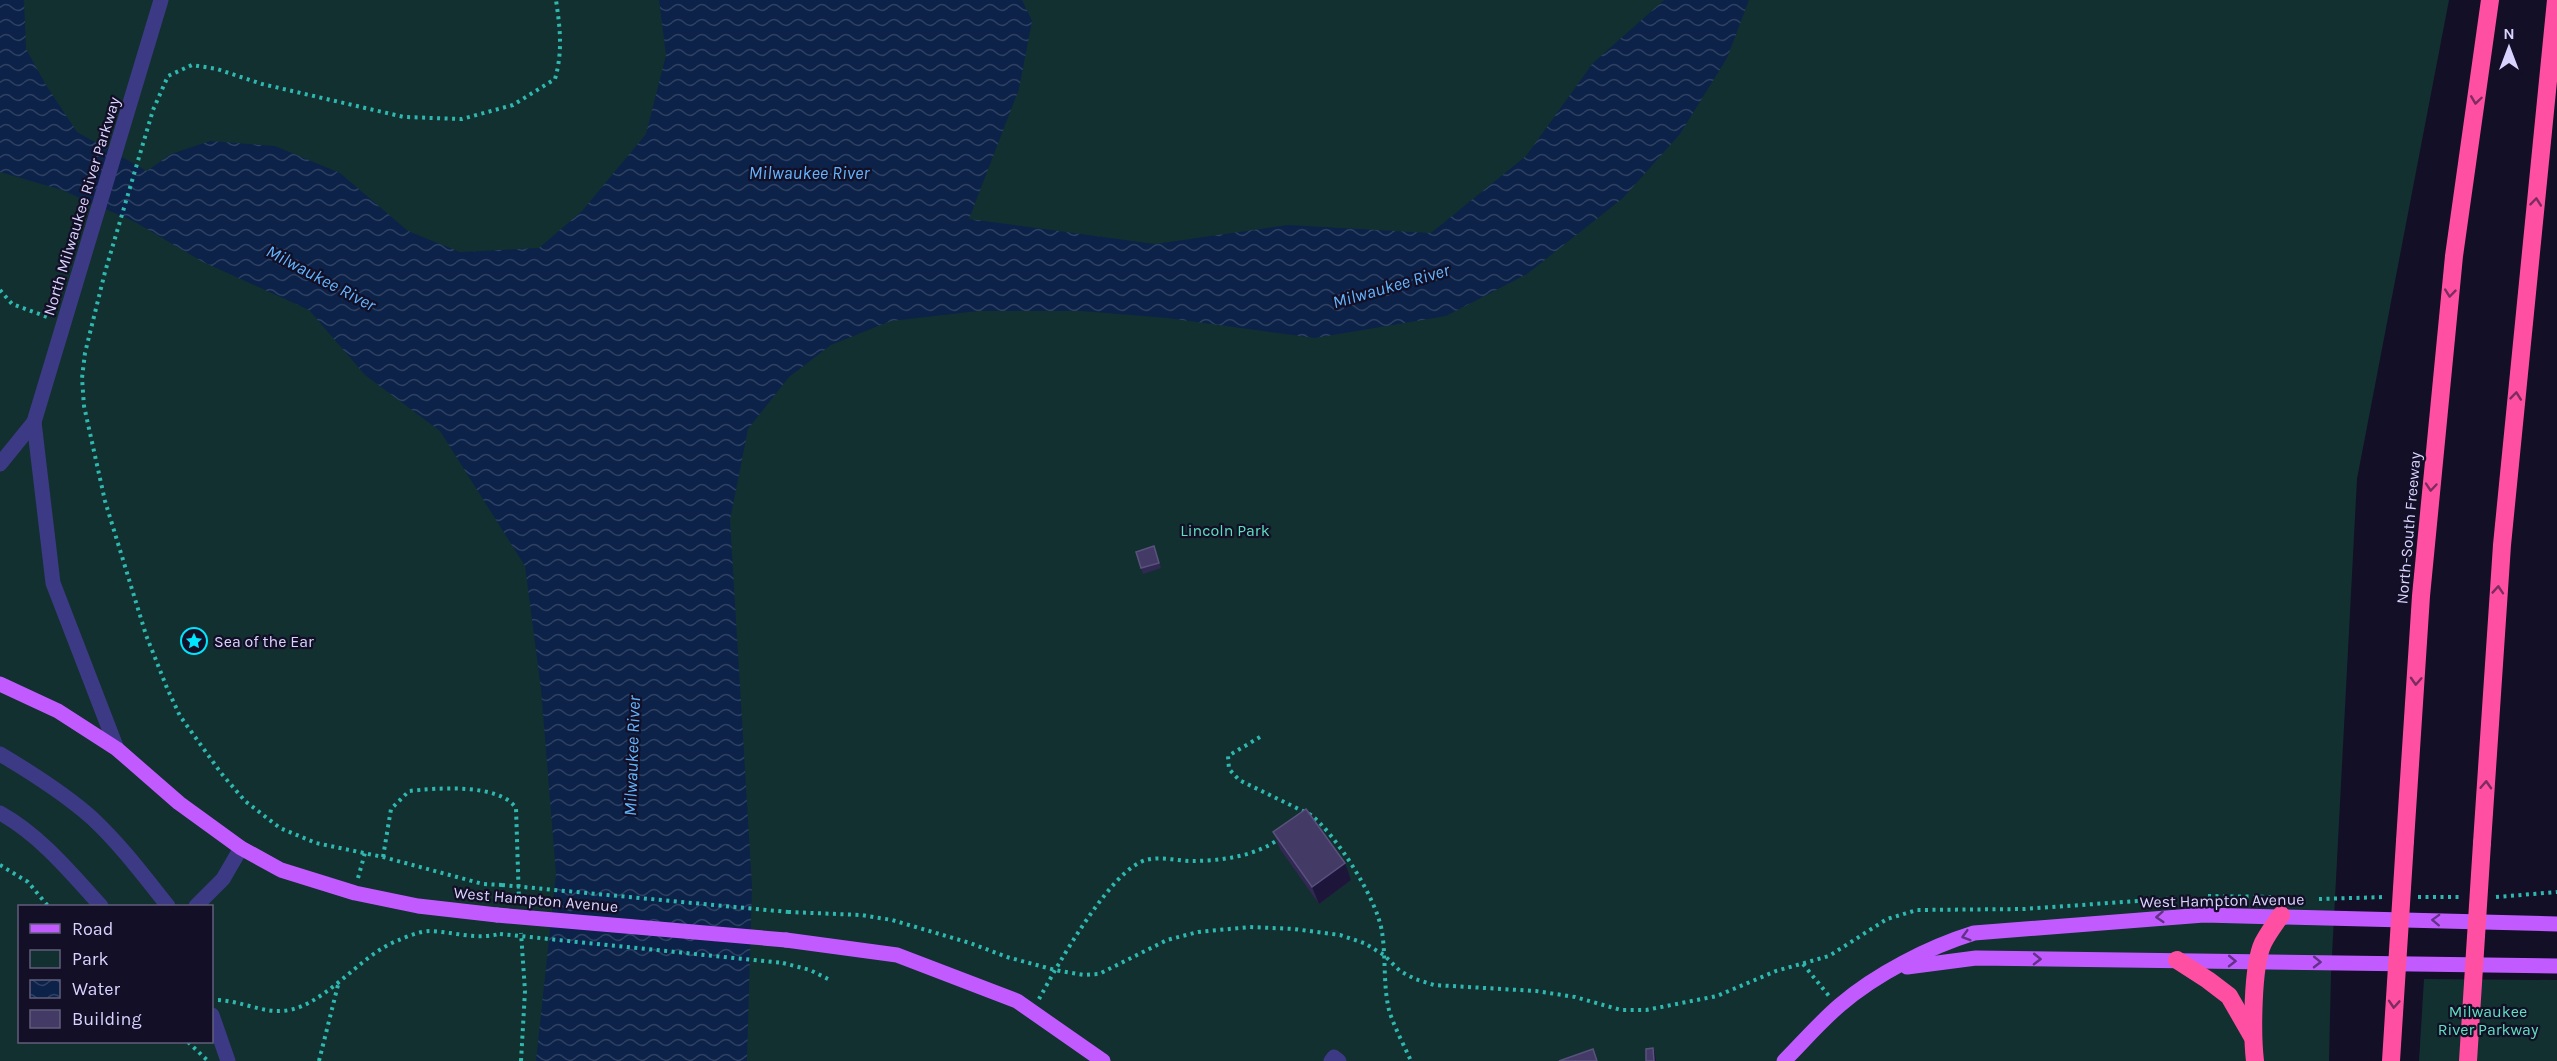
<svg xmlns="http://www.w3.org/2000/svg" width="2557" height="1061" viewBox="0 0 2557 1061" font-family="Karla,sans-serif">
	<defs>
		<pattern id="water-waves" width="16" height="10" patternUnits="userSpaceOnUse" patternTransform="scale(1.5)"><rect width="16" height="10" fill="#0c2248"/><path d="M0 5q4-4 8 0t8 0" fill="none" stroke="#2f4163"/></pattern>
	</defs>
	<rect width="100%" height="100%" fill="#130f26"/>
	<!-- park -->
	<g fill="#12302f" fill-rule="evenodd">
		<path d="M0,0H2449L2357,479L2331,975L2329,1061H0ZM20,906H212V1042H20Z"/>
		<polygon points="2424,979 2557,980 2557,1061 2419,1061"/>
	</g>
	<!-- water -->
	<polygon fill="url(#water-waves)" points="0,0 24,0 26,49 46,85 77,132 147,171 171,154 210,141 275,146 340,173 408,231 460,252 539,248 582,211 646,134 666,55 659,0 1022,0 1032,21 1019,89 969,219 1155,244 1288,225 1431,233 1526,156 1593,63 1664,0 1749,0 1727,58 1680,134 1623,198 1527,274 1446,316 1315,338 1167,318 1081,311 979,311 891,321 831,345 789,377 748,429 730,520 752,886 747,1061 536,1061 556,874 541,689 525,566 440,431 365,375 309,310 203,262 135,222 62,190 0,172"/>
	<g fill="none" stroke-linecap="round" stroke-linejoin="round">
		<!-- path -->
		<g stroke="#2fb8b0" stroke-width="4" stroke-dasharray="3 4.5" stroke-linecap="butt">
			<polyline points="0,290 12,304 50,318"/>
			<path d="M1260,737L1228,756L1229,769L1239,780L1311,815C1337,836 1377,899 1382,932C1386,957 1383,985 1389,1010C1394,1027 1404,1045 1411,1061"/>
			<path d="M383,857L391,809L409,791C436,788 499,783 516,808L519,902"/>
			<polyline points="0,865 28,882 48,906"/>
			<polyline points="358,878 365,853"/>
			<path d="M502,885L483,884L383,857L316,843L280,828L245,801L221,773L180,716L167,688L146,635L105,501L84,406L82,378L85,353L105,272L153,110L168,76L192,65L217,69L262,84L404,117L462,119L513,105L555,79C563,51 560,28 556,0"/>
			<polyline points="2208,896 2275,897"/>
			<polyline points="2418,897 2461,897"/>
			<polyline points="2496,897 2557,892"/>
			<polyline points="2289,898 2305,899"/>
			<polyline points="2319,899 2386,897"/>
			<polyline points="788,912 861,915 892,920 970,943 1007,957 1055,970 1084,975 1099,974 1167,940 1198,932 1250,927 1294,929 1340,935 1364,943 1384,955 1400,971 1415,979 1434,985 1536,991 1575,997 1621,1010 1646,1010 1717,996 1776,971 1829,956 1887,919 1917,910 2024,909 2194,897"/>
			<polyline points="783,963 810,970 828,979"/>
			<polyline points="1803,964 1829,996"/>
			<path d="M1039,999C1057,966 1111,869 1146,860C1161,856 1177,861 1192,861C1221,861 1257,856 1280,838"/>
			<path d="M218,1000C239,1001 260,1011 277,1011C321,1013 359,954 399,940C408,936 421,931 430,931C454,932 476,940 499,934"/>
			<polyline points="188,1042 208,1061"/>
			<polyline points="319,1061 339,981"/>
			<polyline points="521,1061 525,991 521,933"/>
		</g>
		<!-- minor -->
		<g stroke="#3d3a85" stroke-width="15">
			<polyline points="34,422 53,583 117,749"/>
			<polyline points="0,464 34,422 161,0"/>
			<path d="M0,754C32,773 64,793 92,818C120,844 144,876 168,906"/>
			<path d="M0,813C40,835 71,873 101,906"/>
			<polyline points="196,906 223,879 241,848"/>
			<polyline points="212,1015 228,1061"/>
			<polyline points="1331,1061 1334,1057 1339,1061"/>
		</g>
		<!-- major -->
		<g stroke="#c25bff" stroke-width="15">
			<polyline points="0,684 58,711 117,749 179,803 241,848 281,870 355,893 418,906 497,915"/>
			<polyline points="786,940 897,955 1017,1001 1103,1061"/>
			<polyline points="1907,967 1976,958 2557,966"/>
			<path d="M1784,1061C1802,1043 1820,1022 1840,1005C1876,974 1929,947 1974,933L2204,915L2557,924"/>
		</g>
		<!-- highway -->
		<g stroke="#ff4fa3" stroke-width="18">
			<polyline points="2405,841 2421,596 2454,256 2490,0"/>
			<polyline points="2482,843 2502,545 2556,0"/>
			<polyline points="2177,960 2208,980 2229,996 2252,1036"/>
			<path d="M2255,1061C2252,1035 2252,966 2263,943C2268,933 2275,924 2281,915"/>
		</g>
		<!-- path-bridge -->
		<g stroke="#2fb8b0" stroke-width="4" stroke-dasharray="3 4.5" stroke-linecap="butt">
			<polyline points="502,885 788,912"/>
			<polyline points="500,934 783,963"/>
		</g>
		<!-- major-bridge -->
		<polyline stroke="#c25bff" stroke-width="15" points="497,915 786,940"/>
		<!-- highway-bridge -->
		<g stroke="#ff4fa3" stroke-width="18">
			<polyline points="2391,1061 2405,841"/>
			<polyline points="2468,1061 2482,843"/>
		</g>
	</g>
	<!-- wall -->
	<g fill="#312854">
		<polygon points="1154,546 1161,568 1143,574 1136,552"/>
		<polygon points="1273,832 1351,880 1319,904 1280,849"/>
	</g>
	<!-- shaded-wall -->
	<g fill="#1d163a">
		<polygon points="1345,863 1351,880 1319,904 1312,887"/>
		<polygon points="1653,1048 1655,1054 1656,1061 1654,1061"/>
	</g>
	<!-- building -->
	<g fill="#433a66" stroke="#5a527e" stroke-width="1.5">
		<polygon points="1154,546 1159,563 1141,568 1136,552"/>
		<polygon points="1306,809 1345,863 1312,887 1273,832"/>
		<polygon points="1653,1048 1654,1061 1646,1061 1646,1049"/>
		<polygon points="1593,1049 1597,1061 1559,1061"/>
	</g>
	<!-- one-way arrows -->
	<defs><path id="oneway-chevron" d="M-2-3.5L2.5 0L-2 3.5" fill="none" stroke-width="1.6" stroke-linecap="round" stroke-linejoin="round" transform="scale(1.5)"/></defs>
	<g stroke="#7d2c5e">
		<use href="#oneway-chevron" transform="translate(2476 100) rotate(98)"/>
		<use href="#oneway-chevron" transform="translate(2536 202) rotate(-84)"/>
		<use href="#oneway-chevron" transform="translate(2450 293) rotate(96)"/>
		<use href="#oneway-chevron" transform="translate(2516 396) rotate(-84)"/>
		<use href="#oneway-chevron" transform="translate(2431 487) rotate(95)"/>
		<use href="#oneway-chevron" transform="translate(2498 590) rotate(-86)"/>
		<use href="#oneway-chevron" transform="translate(2416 681) rotate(93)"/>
		<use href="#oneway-chevron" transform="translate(2486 785) rotate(-87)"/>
		<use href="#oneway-chevron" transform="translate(2394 1004) rotate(94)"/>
	</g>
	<g stroke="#623188">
		<use href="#oneway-chevron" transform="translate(2160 917) rotate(176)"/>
		<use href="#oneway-chevron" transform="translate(2436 920) rotate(-178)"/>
		<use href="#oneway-chevron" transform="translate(1966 936) rotate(164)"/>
		<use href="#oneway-chevron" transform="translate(2037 959) rotate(1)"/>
		<use href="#oneway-chevron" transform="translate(2232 961) rotate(1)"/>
		<use href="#oneway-chevron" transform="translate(2317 962) rotate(1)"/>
	</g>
	<!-- icons -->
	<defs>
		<symbol id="sight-ring" viewBox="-11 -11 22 22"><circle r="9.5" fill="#130f26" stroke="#00e5ff" stroke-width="1.5"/><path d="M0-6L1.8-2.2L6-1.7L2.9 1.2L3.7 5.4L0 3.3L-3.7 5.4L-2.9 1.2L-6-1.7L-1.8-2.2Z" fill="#00e5ff"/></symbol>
	</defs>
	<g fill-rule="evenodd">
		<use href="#sight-ring" x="179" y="626" width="30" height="30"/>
	</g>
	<g text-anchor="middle" stroke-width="4.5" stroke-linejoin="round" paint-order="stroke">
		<!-- street labels -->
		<g font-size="16" fill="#d9d4ff" stroke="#130f26">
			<text transform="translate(81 206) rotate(-73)" y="6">North Milwaukee River Parkway</text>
			<text transform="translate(2408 528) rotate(-85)" y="6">North-South Freeway</text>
			<text transform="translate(536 899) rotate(5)" y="6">West Hampton Avenue</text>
			<text transform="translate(2222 900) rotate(-1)" y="6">West Hampton Avenue</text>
		</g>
		<!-- park labels -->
		<g font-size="16" fill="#5fe0c0" stroke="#130f26">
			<text x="1225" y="536">Lincoln Park</text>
			<text x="2488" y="1017">Milwaukee<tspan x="2488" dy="18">River Parkway</tspan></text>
		</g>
		<!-- poi labels -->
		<g font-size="16" fill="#d9d4ff" stroke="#130f26" text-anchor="start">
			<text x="214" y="647">Sea of the Ear</text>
		</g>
		<!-- water labels -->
		<g font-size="18" font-style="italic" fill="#62b6ff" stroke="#130f26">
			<text x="809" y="179">Milwaukee River</text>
			<text transform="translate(321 278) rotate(28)" y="6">Milwaukee River</text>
			<text transform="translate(1391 286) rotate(-16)" y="6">Milwaukee River</text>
			<text transform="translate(632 756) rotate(-88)" y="6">Milwaukee River</text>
		</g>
	</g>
	<!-- legend -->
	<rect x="18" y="905" width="195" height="138" fill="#130f26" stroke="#625e7d" stroke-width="1.5"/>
	<rect x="30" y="924" width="30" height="9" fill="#c25bff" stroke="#625e7d" stroke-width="1.5"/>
	<text x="72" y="935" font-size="18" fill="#d9d4ff">Road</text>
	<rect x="30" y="950" width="30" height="18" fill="#12302f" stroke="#625e7d" stroke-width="1.5"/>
	<text x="72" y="965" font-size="18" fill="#d9d4ff">Park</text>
	<rect x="30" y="980" width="30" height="18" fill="url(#water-waves)" stroke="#625e7d" stroke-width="1.5"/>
	<text x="72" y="995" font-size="18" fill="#d9d4ff">Water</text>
	<rect x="30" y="1010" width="30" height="18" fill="#433a66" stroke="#625e7d" stroke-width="1.5"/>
	<text x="72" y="1025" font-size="18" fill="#d9d4ff">Building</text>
	<!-- north arrow -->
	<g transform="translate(2509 48)" stroke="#130f26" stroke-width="4.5" paint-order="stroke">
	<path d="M0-4.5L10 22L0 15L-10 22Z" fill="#d9d4ff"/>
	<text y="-9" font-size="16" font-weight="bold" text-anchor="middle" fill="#d9d4ff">N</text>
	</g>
</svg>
